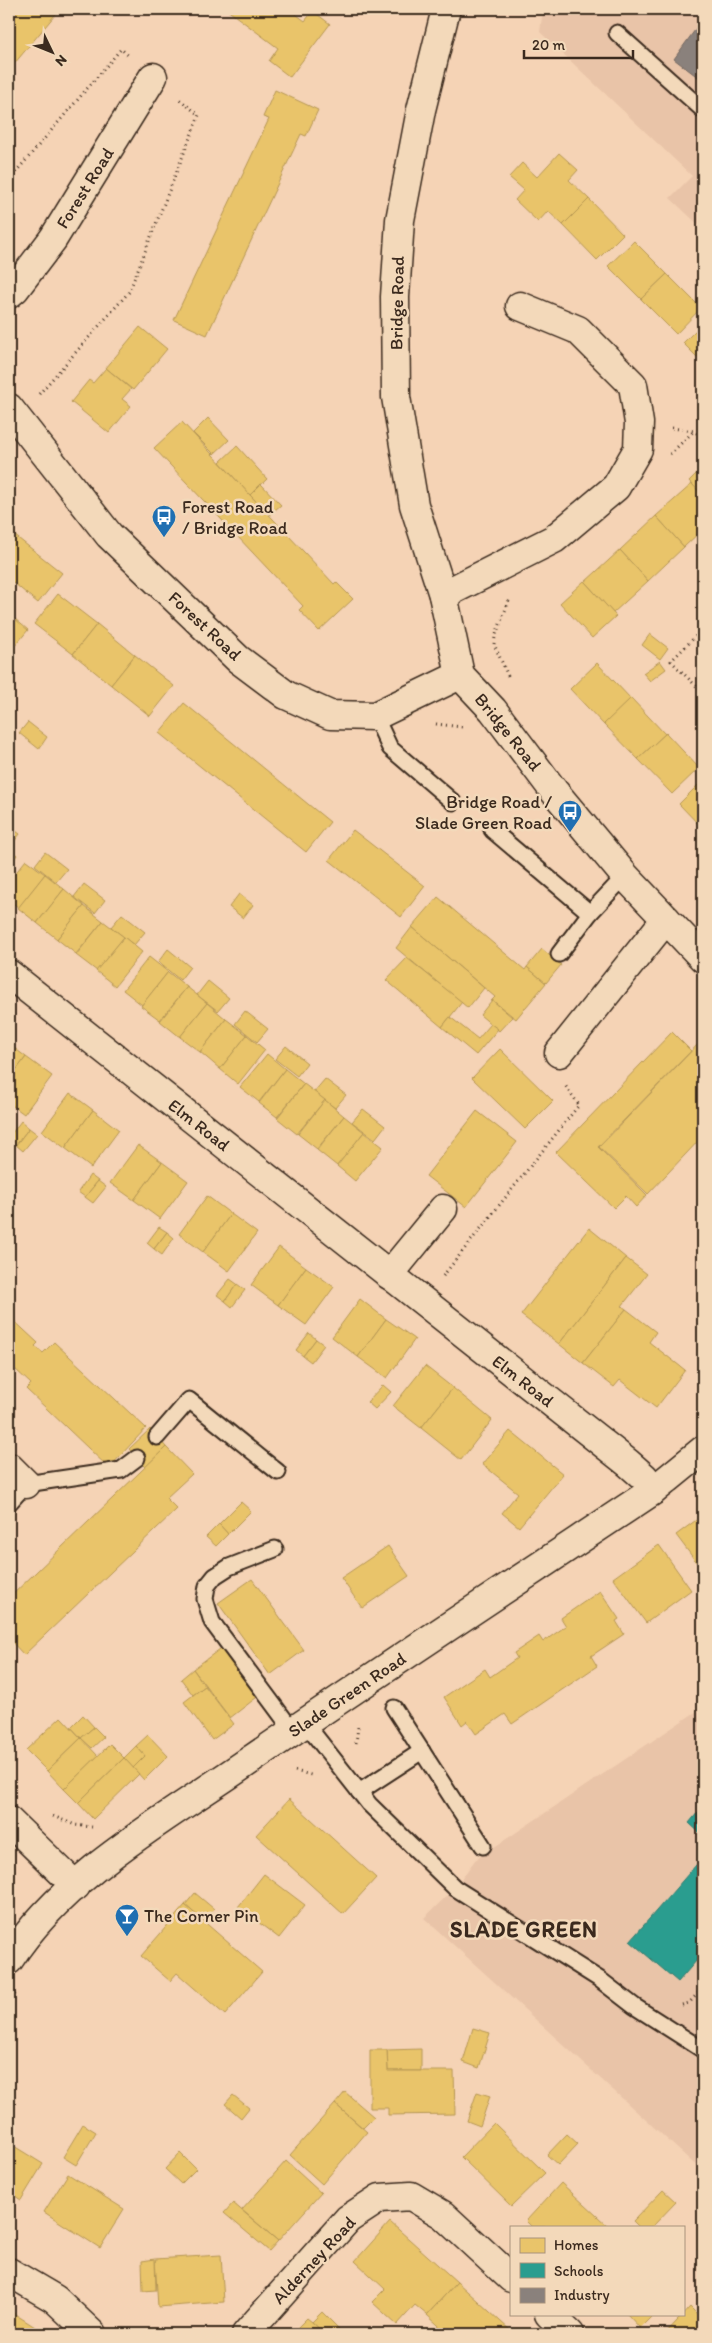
<svg xmlns="http://www.w3.org/2000/svg" width="712" height="2343" viewBox="0 0 712 2343" font-family="Itim,sans-serif">
	<rect width="100%" height="100%" fill="#f5d3b5"/>
	<filter id="ink" filterUnits="userSpaceOnUse"><feTurbulence type="fractalNoise" baseFrequency=".02" numOctaves="2"/><feDisplacementMap in="SourceGraphic" scale="10" xChannelSelector="R" yChannelSelector="G"/><feConvolveMatrix kernelMatrix="1 2 1 2 8 2 1 2 1" color-interpolation-filters="sRGB"/></filter>
	<g filter="url(#ink)">
		<!-- built -->
		<g fill="#e9c4a8">
			<polygon points="543,9 703,9 703,229 670,198 692,176 540,32"/>
			<polygon points="703,1707 703,2172 424,1918 455,1888 475,1860"/>
		</g>
		<!-- homes -->
		<g fill="#e9c46a" stroke="#b59653">
			<polygon points="12,9 60,9 9,70 9,13"/>
			<polygon points="226,9 289,9 305,21 313,11 330,24 290,77 269,61 278,48"/>
			<polygon points="275,90 318,110 306,136 301,134 207,335 174,320 269,119 263,117"/>
			<polygon points="559,153 578,170 569,180 589,199 563,225 548,211 538,222 515,200 524,190 509,177 522,163 537,177"/>
			<polygon points="589,199 623,234 597,260 563,225"/>
			<polygon points="634,241 667,274 641,299 608,266"/>
			<polygon points="667,274 701,308 676,334 641,299"/>
			<polygon points="703,323 703,363 683,343"/>
			<polygon points="140,327 167,349 133,390 106,368"/>
			<polygon points="106,368 131,389 122,399 131,406 109,433 71,402 89,380 93,383"/>
			<polygon points="208,418 229,440 214,454 193,433"/>
			<polygon points="182,422 334,584 336,582 353,599 319,631 299,610 303,606 154,448"/>
			<polygon points="237,446 267,479 250,495 220,462"/>
			<polygon points="703,467 703,496 689,481"/>
			<polygon points="261,484 281,505 269,515 250,495"/>
			<polygon points="692,484 703,496 703,529 684,547 656,516"/>
			<polygon points="656,516 684,547 648,581 620,550"/>
			<polygon points="9,531 62,573 38,603 9,579"/>
			<polygon points="620,550 648,581 613,613 585,582"/>
			<polygon points="584,581 616,616 592,638 560,603"/>
			<polygon points="58,594 97,624 73,654 34,624"/>
			<polygon points="15,619 28,630 9,653 9,627"/>
			<polygon points="97,624 135,655 111,685 73,654"/>
			<polygon points="650,634 668,648 660,659 642,645"/>
			<polygon points="135,655 174,686 150,716 111,685"/>
			<polygon points="660,661 666,669 650,681 643,673"/>
			<polygon points="597,663 631,699 604,725 570,689"/>
			<polygon points="631,698 665,734 638,759 604,724"/>
			<polygon points="184,703 330,822 306,852 159,733"/>
			<polygon points="28,722 47,737 39,749 19,733"/>
			<polygon points="666,733 699,768 672,794 638,759"/>
			<polygon points="703,780 703,829 679,804"/>
			<polygon points="9,826 20,834 9,848"/>
			<polygon points="353,830 425,886 401,917 329,860"/>
			<polygon points="9,848 17,855 9,866"/>
			<polygon points="45,852 67,869 56,882 35,865"/>
			<polygon points="26,860 45,874 19,908 9,900 9,881"/>
			<polygon points="45,874 64,889 37,923 18,908"/>
			<polygon points="84,884 105,900 95,913 74,897"/>
			<polygon points="64,889 84,906 57,939 37,923"/>
			<polygon points="239,894 253,905 243,918 229,907"/>
			<polygon points="438,897 525,970 527,967 546,983 516,1019 492,1000 495,997 412,927"/>
			<polygon points="84,906 103,921 76,954 57,939"/>
			<polygon points="122,914 145,932 134,945 111,927"/>
			<polygon points="103,921 124,937 97,971 76,955"/>
			<polygon points="412,927 484,988 468,1008 396,948"/>
			<polygon points="124,937 142,952 115,986 96,971"/>
			<polygon points="168,949 190,967 180,980 158,962"/>
			<polygon points="542,949 561,965 546,983 527,967"/>
			<polygon points="149,957 168,972 142,1005 123,990"/>
			<polygon points="407,958 462,1002 442,1027 386,980"/>
			<polygon points="168,972 187,987 160,1020 141,1006"/>
			<polygon points="208,981 229,998 218,1011 197,995"/>
			<polygon points="187,987 207,1003 180,1037 160,1021"/>
			<polygon points="492,1000 512,1017 499,1031 480,1015"/>
			<polygon points="207,1003 226,1019 200,1052 180,1037"/>
			<polygon points="245,1011 268,1029 257,1042 235,1024"/>
			<polygon points="450,1017 478,1039 491,1024 498,1029 476,1055 442,1027"/>
			<polygon points="226,1019 247,1035 220,1069 200,1052"/>
			<polygon points="672,1032 691,1051 598,1147 647,1195 636,1207 626,1196 614,1208 556,1152"/>
			<polygon points="247,1035 265,1050 238,1084 220,1069"/>
			<polygon points="703,1039 703,1136 648,1194 599,1147"/>
			<polygon points="9,1044 26,1057 9,1080"/>
			<polygon points="286,1046 307,1063 297,1076 275,1059"/>
			<polygon points="500,1049 553,1101 525,1129 472,1078"/>
			<polygon points="267,1054 285,1069 259,1102 240,1087"/>
			<polygon points="26,1057 52,1076 24,1114 9,1103 9,1080"/>
			<polygon points="285,1069 304,1084 277,1117 259,1103"/>
			<polygon points="325,1079 346,1095 335,1108 314,1092"/>
			<polygon points="304,1084 325,1100 297,1134 277,1118"/>
			<polygon points="70,1093 93,1110 65,1148 42,1131"/>
			<polygon points="325,1100 344,1116 317,1149 298,1134"/>
			<polygon points="363,1109 385,1126 375,1139 352,1122"/>
			<polygon points="93,1110 119,1130 91,1168 65,1148"/>
			<polygon points="477,1111 517,1142 466,1207 426,1176"/>
			<polygon points="344,1116 364,1132 337,1166 317,1150"/>
			<polygon points="21,1121 29,1128 16,1145 9,1137"/>
			<polygon points="29,1128 37,1134 23,1151 16,1145"/>
			<polygon points="364,1132 383,1147 355,1181 337,1166"/>
			<polygon points="138,1145 162,1162 134,1200 110,1183"/>
			<polygon points="162,1162 188,1181 160,1219 134,1200"/>
			<polygon points="90,1175 98,1181 85,1197 78,1192"/>
			<polygon points="98,1181 106,1187 93,1203 85,1197"/>
			<polygon points="207,1196 231,1214 203,1252 179,1234"/>
			<polygon points="231,1214 257,1233 229,1271 203,1252"/>
			<polygon points="159,1227 167,1232 154,1249 147,1243"/>
			<polygon points="589,1228 626,1258 559,1344 521,1315"/>
			<polygon points="167,1232 174,1238 162,1255 154,1249"/>
			<polygon points="279,1247 306,1267 278,1305 251,1285"/>
			<polygon points="626,1258 647,1274 622,1306 626,1309 583,1363 559,1344"/>
			<polygon points="306,1267 334,1287 306,1325 278,1305"/>
			<polygon points="230,1279 237,1284 225,1301 217,1295"/>
			<polygon points="237,1284 245,1290 232,1307 225,1301"/>
			<polygon points="360,1299 386,1319 358,1357 332,1337"/>
			<polygon points="626,1309 656,1332 649,1342 685,1370 656,1408 620,1380 614,1387 583,1363"/>
			<polygon points="9,1316 38,1343 35,1346 43,1353 54,1342 146,1428 109,1468 26,1389 31,1384 14,1368 9,1373"/>
			<polygon points="386,1319 415,1339 387,1378 358,1357"/>
			<polygon points="309,1333 316,1339 303,1356 296,1350"/>
			<polygon points="316,1339 324,1345 311,1362 303,1356"/>
			<polygon points="425,1366 453,1388 421,1428 393,1406"/>
			<polygon points="383,1385 391,1392 375,1409 367,1402"/>
			<polygon points="453,1388 492,1420 461,1460 421,1428"/>
			<polygon points="150,1429 166,1447 146,1467 129,1449"/>
			<polygon points="510,1431 563,1474 519,1527 502,1513 518,1493 482,1464"/>
			<polygon points="166,1447 192,1474 166,1498 177,1509 24,1655 11,1641 9,1643 9,1598"/>
			<polygon points="241,1502 251,1511 228,1534 219,1524"/>
			<polygon points="703,1515 703,1571 676,1535"/>
			<polygon points="219,1524 228,1534 216,1546 206,1537"/>
			<polygon points="659,1545 691,1590 646,1623 613,1578"/>
			<polygon points="388,1546 409,1576 362,1608 341,1578"/>
			<polygon points="252,1579 304,1650 270,1675 218,1603"/>
			<polygon points="600,1591 619,1619 616,1621 624,1634 591,1656 597,1666 512,1724 505,1714 476,1734 467,1721 462,1725 444,1697 485,1669 490,1677 517,1658 514,1653 539,1636 543,1642 566,1626 561,1618"/>
			<polygon points="224,1646 261,1694 230,1718 193,1669"/>
			<polygon points="193,1669 205,1686 193,1695 181,1679"/>
			<polygon points="205,1686 234,1724 212,1740 184,1702"/>
			<polygon points="83,1715 94,1727 81,1738 71,1727"/>
			<polygon points="61,1717 81,1738 47,1771 26,1750"/>
			<polygon points="94,1727 104,1737 92,1748 81,1738"/>
			<polygon points="148,1735 168,1756 144,1780 133,1768 145,1756 136,1746"/>
			<polygon points="81,1738 98,1756 64,1789 47,1771"/>
			<polygon points="110,1744 124,1758 78,1803 64,1789"/>
			<polygon points="136,1746 145,1756 133,1768 124,1758"/>
			<polygon points="124,1758 139,1774 93,1819 78,1803"/>
			<polygon points="289,1799 376,1878 343,1914 256,1835"/>
			<polygon points="264,1874 305,1905 279,1938 238,1907"/>
			<polygon points="195,1893 214,1909 203,1921 185,1905"/>
			<polygon points="185,1905 262,1972 225,2015 177,1973 170,1981 141,1956"/>
			<polygon points="473,2028 490,2033 479,2068 463,2062"/>
			<polygon points="421,2049 421,2071 388,2071 387,2050"/>
			<polygon points="370,2050 387,2050 388,2071 454,2071 455,2114 388,2115 388,2108 370,2108"/>
			<polygon points="345,2092 374,2117 363,2128 335,2104"/>
			<polygon points="477,2092 490,2096 480,2126 467,2121"/>
			<polygon points="233,2095 249,2108 241,2118 225,2104"/>
			<polygon points="335,2104 367,2132 322,2184 290,2155"/>
			<polygon points="494,2123 545,2173 511,2206 461,2157"/>
			<polygon points="83,2124 96,2132 76,2165 63,2157"/>
			<polygon points="567,2134 578,2144 558,2165 547,2155"/>
			<polygon points="9,2143 43,2164 21,2200 9,2192"/>
			<polygon points="180,2153 196,2169 181,2184 165,2169"/>
			<polygon points="286,2161 321,2193 278,2241 242,2210"/>
			<polygon points="68,2174 124,2209 100,2248 44,2212"/>
			<polygon points="561,2183 609,2227 532,2227 526,2221"/>
			<polygon points="663,2190 676,2202 652,2227 639,2227 633,2221"/>
			<polygon points="233,2203 278,2241 269,2251 224,2213"/>
			<polygon points="390,2222 457,2282 427,2315 415,2305 397,2325 372,2302 385,2289 355,2261"/>
			<polygon points="221,2255 224,2302 158,2307 155,2259"/>
			<polygon points="155,2259 156,2290 143,2291 142,2261"/>
			<polygon points="457,2282 511,2331 508,2334 448,2334 427,2315"/>
			<polygon points="690,2307 703,2320 703,2334 665,2334"/>
			<polygon points="10,2311 46,2334 9,2334"/>
			<polygon points="322,2312 341,2331 338,2334 325,2334 312,2322"/>
			<polygon points="627,2314 654,2314 640,2328"/>
			<polygon points="307,2318 312,2322 325,2334 291,2334"/>
		</g>
		<!-- schools -->
		<g fill="#2a9d8f" stroke="#2f7a6d">
			<polygon points="703,1806 703,1836 689,1823"/>
			<polygon points="703,1857 703,1953 678,1982 630,1941"/>
		</g>
		<!-- industry -->
		<polygon fill="#8a817c" stroke="#726760" points="703,19 703,81 674,59"/>
		<g fill="none" stroke-linecap="round" stroke-linejoin="round">
			<defs>
				<g id="lane">
					<polyline points="617,33 703,110"/>
					<polyline points="375,716 390,748 453,802"/>
					<polyline points="492,830 590,913 625,876"/>
					<polyline points="559,954 590,913"/>
					<polyline points="157,1437 189,1400 278,1472"/>
					<polyline points="9,1503 26,1484 121,1470 137,1458"/>
					<polyline points="275,1549 229,1567 215,1576 207,1586 205,1599 212,1622 293,1731"/>
					<polyline points="394,1708 483,1846"/>
					<polyline points="305,1723 369,1804 455,1888 599,1979 634,2006 703,2050"/>
					<polyline points="359,1792 422,1751"/>
				</g>
				<g id="street">
					<polyline points="9,294 15,289 53,239 153,77"/>
					<polyline points="9,408 109,535 238,659 286,695 330,715 375,716 460,675"/>
					<polyline points="443,595 554,539 616,487 638,449 639,423 633,385 578,330 520,306"/>
					<polyline points="9,974 628,1463 644,1477 654,1490"/>
					<polyline points="559,1053 666,919"/>
					<polyline points="389,1275 443,1209"/>
					<polyline points="9,1467 26,1484"/>
					<polyline points="9,1821 76,1886"/>
					<polyline points="9,2272 55,2299 92,2334"/>
					<polyline points="549,2314 570,2334"/>
					<polyline points="246,2334 348,2219 380,2198 411,2196 443,2215 511,2278"/>
				</g>
				<g id="secondary">
					<polyline points="446,9 421,110 400,220 395,297 396,397 414,505 443,595 460,675 493,710 554,791 625,876 703,958"/>
					<path d="M9,1960C64,1874 167,1818 249,1761C383,1669 519,1580 654,1490L703,1450"/>
				</g>
			</defs>
			<!-- lane casing -->
			<use href="#lane" stroke="#3b2a1e" stroke-width="19"/>
			<!-- street casing -->
			<use href="#street" stroke="#3b2a1e" stroke-width="31"/>
			<!-- secondary casing -->
			<use href="#secondary" stroke="#3b2a1e" stroke-width="31"/>
			<!-- path -->
			<g stroke="#3b2a1e" stroke-width="3" stroke-dasharray="1 4" stroke-linecap="butt">
				<polyline points="9,180 121,49 129,56"/>
				<polyline points="39,394 129,292 199,115 179,99"/>
				<polyline points="672,428 694,431 703,438"/>
				<polyline points="670,454 694,431"/>
				<polyline points="703,629 671,661 703,693"/>
				<polyline points="508,676 494,644 495,637 510,598"/>
				<polyline points="436,724 462,727"/>
				<polyline points="443,1276 579,1105 564,1084"/>
				<polyline points="356,1743 358,1727"/>
				<polyline points="295,1771 311,1775"/>
				<polyline points="53,1816 75,1825 92,1827"/>
				<polyline points="9,2003 17,1991"/>
				<polyline points="682,2005 689,2003 703,1988"/>
			</g>
			<!-- lane -->
			<use href="#lane" stroke="#f3d9ba" stroke-width="15"/>
			<!-- street -->
			<use href="#street" stroke="#f3d9ba" stroke-width="28"/>
			<!-- secondary -->
			<use href="#secondary" stroke="#f3d9ba" stroke-width="28"/>
		</g>
	</g>
	<!-- icons -->
	<defs>
		<symbol id="bus-pin" viewBox="-11 -11 22 30"><path d="M0 17L-7.5 6A9.5 9.5 0 1 1 7.5 6Z" fill="#1f6fb2" stroke="#f3d9ba"/><path d="M-5-6H5V4H4V6H2V4H-2V6H-4V4H-5ZM-3.5-4V0h7V-4ZM-3.5 1.2v1.5H-2V1.2ZM2 1.2v1.5H3.5V1.2Z" fill="#fff"/></symbol>
		<symbol id="bar-pin" viewBox="-11 -11 22 30"><path d="M0 17L-7.5 6A9.5 9.5 0 1 1 7.5 6Z" fill="#1f6fb2" stroke="#f3d9ba"/><path d="M-6-5H6L.8 .8V4.5H3.5V6h-7V4.5H-.8V.8Z" fill="#fff"/></symbol>
	</defs>
	<g fill-rule="evenodd">
		<use href="#bus-pin" x="150" y="503" width="28" height="38"/>
		<use href="#bus-pin" x="556" y="798" width="28" height="38"/>
		<use href="#bar-pin" x="113" y="1902" width="28" height="38"/>
	</g>
	<g text-anchor="middle" stroke-width="5" stroke-linejoin="round" paint-order="stroke">
		<!-- street labels -->
		<g font-size="18" fill="#3b2a1e" stroke="#f3d9ba">
			<text transform="translate(85 188) rotate(-58)" y="6">Forest Road</text>
			<text transform="translate(397 303) rotate(-89)" y="6">Bridge Road</text>
			<text transform="translate(205 626) rotate(43)" y="6">Forest Road</text>
			<text transform="translate(508 732) rotate(51)" y="6">Bridge Road</text>
			<text transform="translate(199 1125) rotate(38)" y="6">Elm Road</text>
			<text transform="translate(523 1381) rotate(38)" y="6">Elm Road</text>
			<text transform="translate(347 1695) rotate(-34)" y="6">Slade Green Road</text>
			<text transform="translate(314 2260) rotate(-47)" y="6">Alderney Road</text>
		</g>
		<!-- poi labels -->
		<g font-size="18" fill="#3b2a1e" stroke="#f3d9ba" text-anchor="start">
			<text x="182" y="513">Forest Road<tspan x="182" dy="21">/ Bridge Road</tspan></text>
			<text x="552" y="808" text-anchor="end">Bridge Road /<tspan x="552" dy="21">Slade Green Road</tspan></text>
			<text x="144" y="1922">The Corner Pin</text>
		</g>
		<!-- district labels -->
		<g font-size="22" font-weight="bold" letter-spacing="1" fill="#3b2a1e" stroke="#f3d9ba">
			<text x="524" y="1937">SLADE GREEN</text>
		</g>
	</g>
	<!-- margin -->
	<rect width="712" height="2343" fill="none" stroke="#f3d9ba" stroke-width="30"/>
	<rect x="15" y="15" width="682" height="2313" fill="none" stroke="#3b2a1e" stroke-width="2" filter="url(#ink)"/>
	<!-- legend -->
	<rect x="510" y="2226" width="175" height="90" fill="#f3d9ba" stroke="#a9937c"/>
	<rect x="520" y="2238" width="25" height="15" fill="#e9c46a" stroke="#a9937c"/>
	<text x="554" y="2250" font-size="15" fill="#3b2a1e">Homes</text>
	<rect x="520" y="2263" width="25" height="15" fill="#2a9d8f" stroke="#a9937c"/>
	<text x="554" y="2276" font-size="15" fill="#3b2a1e">Schools</text>
	<rect x="520" y="2288" width="25" height="15" fill="#8a817c" stroke="#a9937c"/>
	<text x="554" y="2300" font-size="15" fill="#3b2a1e">Industry</text>
	<!-- north arrow -->
	<g transform="translate(52 52) rotate(133)" stroke="#f3d9ba" stroke-width="4" paint-order="stroke">
	<path d="M0-4L9 19L0 12L-9 19Z" fill="#3b2a1e"/>
	<text y="-8" font-size="14" font-weight="bold" text-anchor="middle" fill="#3b2a1e">N</text>
	</g>
	<!-- scale -->
	<path d="M524 50v8h109v-8" fill="none" stroke="#3b2a1e" stroke-width="2.5"/>
	<text x="532" y="50" font-size="15" fill="#3b2a1e" stroke="#f3d9ba" stroke-width="4" paint-order="stroke">20 m</text>
</svg>
